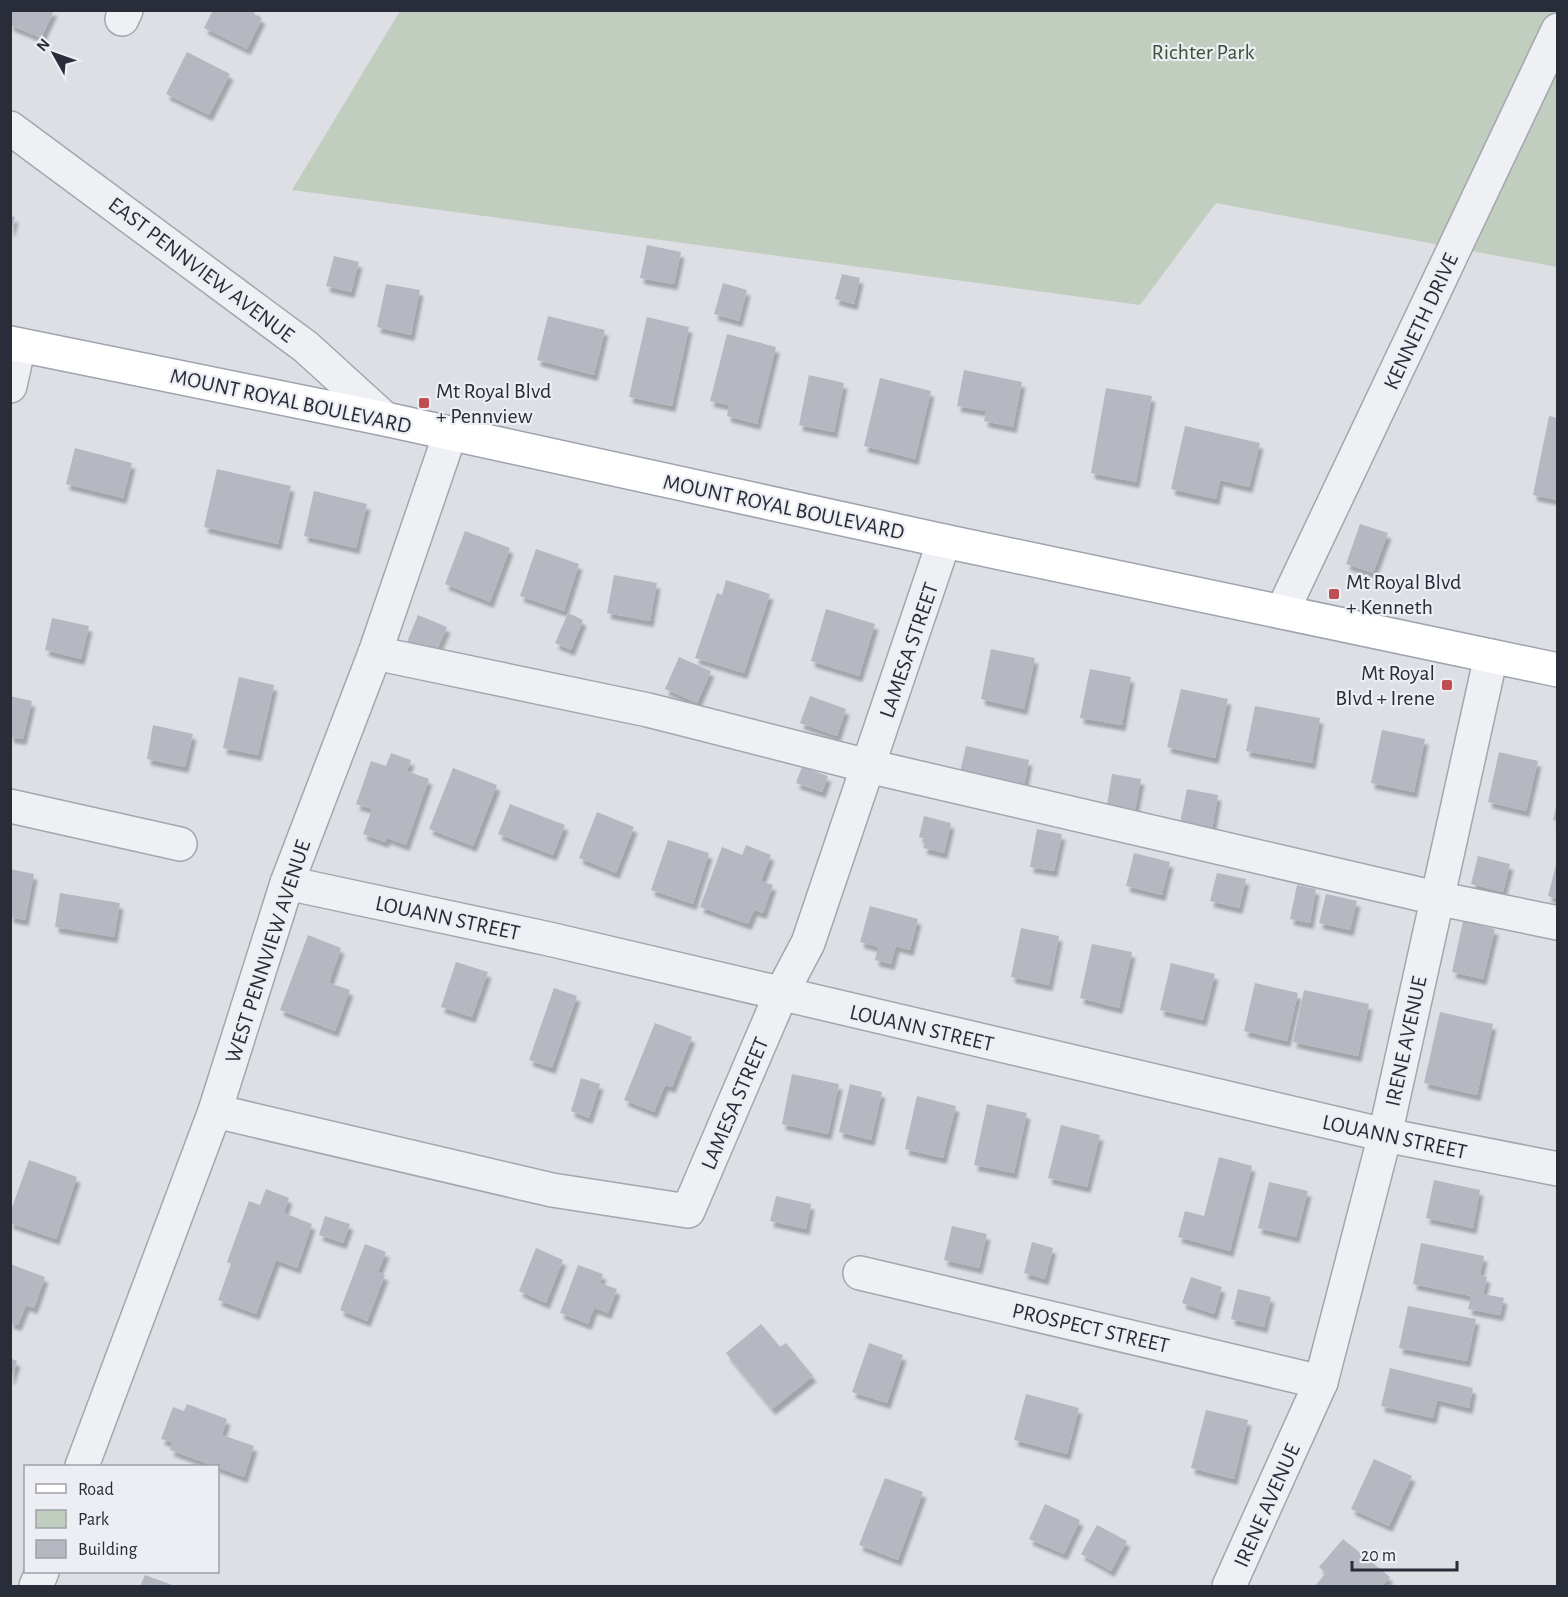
<svg xmlns="http://www.w3.org/2000/svg" width="1568" height="1597" viewBox="0 0 1568 1597" font-family="'Alegreya Sans',sans-serif">
	<defs>
		<filter id="shadow"><feDropShadow dx="3.5" dy="6" stdDeviation="1.5" flood-color="#0004"/></filter>
	</defs>
	<rect width="100%" height="100%" fill="#dddfe5"/>
	<!-- green -->
	<polygon fill="#c1cebf" points="400,11 1557,11 1557,267 1216,203 1140,305 292,190"/>
	<!-- building -->
	<g fill="#b5b8c1" filter="url(#shadow)">
		<polygon points="10,10 54,10 41,38 10,25"/>
		<polygon points="213,10 256,10 254,14 262,18 247,49 204,28"/>
		<polygon points="187,52 230,74 209,115 166,94"/>
		<polygon points="10,216 15,217 11,231 10,231"/>
		<polygon points="647,245 681,252 674,284 640,278"/>
		<polygon points="334,256 359,262 351,292 326,286"/>
		<polygon points="842,274 860,278 854,304 835,299"/>
		<polygon points="723,283 747,290 739,321 714,314"/>
		<polygon points="386,284 420,290 411,335 377,327"/>
		<polygon points="548,316 605,330 594,375 537,360"/>
		<polygon points="647,317 689,327 672,406 629,397"/>
		<polygon points="727,334 776,347 757,424 727,416 729,405 710,401"/>
		<polygon points="964,370 1022,382 1013,427 984,421 986,411 957,406"/>
		<polygon points="809,375 844,383 834,432 799,425"/>
		<polygon points="880,378 931,391 915,459 864,446"/>
		<polygon points="1106,388 1152,396 1136,482 1091,473"/>
		<polygon points="1549,416 1558,418 1558,500 1533,495"/>
		<polygon points="1185,426 1260,443 1249,487 1220,480 1216,499 1171,489"/>
		<polygon points="75,448 132,463 123,498 66,484"/>
		<polygon points="217,469 291,486 278,544 204,527"/>
		<polygon points="314,491 367,504 356,548 304,536"/>
		<polygon points="1360,524 1388,533 1373,573 1346,564"/>
		<polygon points="465,531 510,548 490,602 445,584"/>
		<polygon points="536,549 579,564 564,611 520,596"/>
		<polygon points="614,575 657,583 650,621 607,613"/>
		<polygon points="726,580 770,594 744,673 695,658 717,593 722,595"/>
		<polygon points="826,609 875,624 859,676 811,661"/>
		<polygon points="568,613 583,620 571,650 555,643"/>
		<polygon points="418,615 447,627 435,654 407,642"/>
		<polygon points="52,618 89,626 81,659 45,650"/>
		<polygon points="991,649 1035,658 1024,709 981,699"/>
		<polygon points="679,657 711,671 697,703 665,689"/>
		<polygon points="1090,669 1131,677 1122,725 1080,718"/>
		<polygon points="239,677 274,685 258,755 223,748"/>
		<polygon points="1181,689 1228,699 1215,758 1167,747"/>
		<polygon points="10,696 32,701 23,739 10,737"/>
		<polygon points="810,696 846,709 837,736 800,723"/>
		<polygon points="1255,706 1320,718 1312,763 1246,751"/>
		<polygon points="153,725 193,734 185,767 147,759"/>
		<polygon points="1382,730 1425,739 1414,792 1371,783"/>
		<polygon points="966,746 1029,760 1023,791 959,777"/>
		<polygon points="1499,752 1538,761 1526,811 1488,802"/>
		<polygon points="391,753 411,760 407,771 429,779 406,845 387,838 385,842 363,834 372,809 356,804 371,761 386,766"/>
		<polygon points="802,767 828,776 822,792 796,783"/>
		<polygon points="453,768 497,785 473,846 429,829"/>
		<polygon points="1112,774 1141,779 1135,810 1107,805"/>
		<polygon points="1187,789 1218,795 1212,829 1180,823"/>
		<polygon points="1557,803 1558,803 1558,821 1553,820"/>
		<polygon points="510,804 565,825 553,855 498,834"/>
		<polygon points="597,812 634,827 616,873 579,858"/>
		<polygon points="924,816 951,823 944,853 923,848 926,839 919,837"/>
		<polygon points="1037,829 1062,834 1054,871 1030,867"/>
		<polygon points="668,840 709,853 693,904 651,890"/>
		<polygon points="746,845 771,855 761,881 773,885 763,913 754,910 748,924 700,907 722,847 742,855"/>
		<polygon points="1134,853 1170,862 1162,895 1126,886"/>
		<polygon points="1478,856 1510,864 1503,892 1471,884"/>
		<polygon points="1557,861 1558,861 1558,899 1548,896"/>
		<polygon points="10,869 34,874 25,920 10,917"/>
		<polygon points="1217,873 1246,879 1239,908 1210,901"/>
		<polygon points="1297,885 1316,889 1310,923 1290,919"/>
		<polygon points="60,893 120,903 114,937 55,927"/>
		<polygon points="1326,894 1357,901 1350,930 1319,923"/>
		<polygon points="870,906 918,919 910,950 896,946 891,964 875,960 878,947 860,942"/>
		<polygon points="1463,921 1495,929 1483,979 1452,972"/>
		<polygon points="1021,928 1059,936 1049,985 1011,977"/>
		<polygon points="308,935 341,948 329,983 350,990 335,1031 280,1010"/>
		<polygon points="1092,944 1132,952 1119,1008 1080,998"/>
		<polygon points="456,962 488,972 472,1017 441,1007"/>
		<polygon points="1171,963 1215,974 1203,1020 1160,1010"/>
		<polygon points="1255,983 1298,993 1287,1041 1244,1031"/>
		<polygon points="554,988 577,996 552,1068 529,1060"/>
		<polygon points="1304,990 1369,1004 1358,1056 1293,1042"/>
		<polygon points="1440,1012 1493,1024 1477,1095 1424,1083"/>
		<polygon points="655,1023 692,1037 672,1087 665,1085 654,1112 624,1100"/>
		<polygon points="792,1074 839,1084 828,1134 782,1124"/>
		<polygon points="581,1078 600,1084 589,1118 571,1111"/>
		<polygon points="850,1084 882,1092 871,1140 839,1132"/>
		<polygon points="917,1096 956,1106 943,1158 905,1149"/>
		<polygon points="987,1104 1027,1113 1014,1173 974,1165"/>
		<polygon points="1061,1125 1100,1135 1087,1187 1048,1178"/>
		<polygon points="1219,1157 1252,1166 1230,1251 1178,1237 1185,1211 1204,1216"/>
		<polygon points="29,1160 77,1177 56,1239 10,1223 10,1213"/>
		<polygon points="1434,1180 1480,1190 1473,1228 1426,1218"/>
		<polygon points="1269,1182 1308,1191 1296,1237 1258,1228"/>
		<polygon points="266,1189 289,1198 284,1213 312,1224 297,1268 276,1260 256,1314 218,1300 231,1264 227,1262 249,1201 260,1205"/>
		<polygon points="776,1196 811,1204 806,1229 770,1221"/>
		<polygon points="325,1216 350,1224 343,1243 319,1235"/>
		<polygon points="952,1226 987,1234 979,1268 944,1260"/>
		<polygon points="1032,1242 1053,1248 1045,1279 1024,1273"/>
		<polygon points="1421,1243 1484,1256 1480,1275 1487,1277 1483,1294 1504,1298 1500,1315 1468,1309 1471,1296 1413,1284"/>
		<polygon points="365,1244 386,1252 378,1272 385,1275 367,1321 340,1310"/>
		<polygon points="536,1248 563,1260 546,1303 519,1291"/>
		<polygon points="10,1264 45,1277 34,1308 26,1305 18,1325 10,1323"/>
		<polygon points="578,1265 603,1274 600,1283 617,1289 608,1313 594,1308 588,1324 560,1313"/>
		<polygon points="1191,1277 1222,1287 1214,1314 1182,1303"/>
		<polygon points="1238,1289 1271,1297 1264,1327 1231,1319"/>
		<polygon points="1408,1306 1476,1319 1467,1361 1399,1348"/>
		<polygon points="761,1324 780,1347 786,1343 813,1376 772,1409 726,1353"/>
		<polygon points="869,1343 903,1355 887,1403 852,1392"/>
		<polygon points="10,1358 17,1361 11,1379 10,1379"/>
		<polygon points="1390,1368 1473,1388 1469,1408 1437,1400 1433,1418 1381,1406"/>
		<polygon points="1026,1394 1079,1408 1067,1454 1014,1440"/>
		<polygon points="187,1404 227,1419 222,1435 254,1446 244,1477 170,1450 173,1443 161,1439 173,1407 184,1411"/>
		<polygon points="1206,1410 1248,1420 1234,1479 1191,1468"/>
		<polygon points="1374,1459 1412,1476 1389,1526 1351,1509"/>
		<polygon points="885,1478 923,1492 898,1560 859,1545"/>
		<polygon points="1045,1504 1080,1520 1064,1554 1029,1539"/>
		<polygon points="1097,1525 1127,1541 1111,1571 1081,1554"/>
		<polygon points="1343,1539 1390,1577 1382,1586 1315,1586 1326,1573 1319,1567"/>
		<polygon points="145,1575 175,1586 140,1586"/>
	</g>
	<g fill="none" stroke-linecap="round" stroke-linejoin="round">
		<defs>
			<g id="minor">
				<polyline points="122,19 126,10"/>
				<polyline points="10,128 306,347 385,419"/>
				<polyline points="10,386 19,345"/>
				<polyline points="1282,612 1558,30"/>
				<polyline points="375,653 648,710 868,766 1436,898 1558,923"/>
				<polyline points="10,806 180,844"/>
				<polyline points="287,883 549,939 1385,1135 1558,1169"/>
				<polyline points="215,1111 552,1190 688,1211 781,994 808,943 944,541"/>
				<polyline points="860,1273 1321,1382"/>
				<polyline points="82,1466 215,1111 287,883 375,653 450,434"/>
				<polyline points="36,1586 42,1572"/>
				<polyline points="1229,1586 1321,1382 1385,1135 1491,656"/>
			</g>
			<polyline id="major" points="10,343 385,419 944,541 1558,670"/>
		</defs>
		<!-- minor casing -->
		<use href="#minor" stroke="#a3a6ae" stroke-width="36"/>
		<!-- major casing -->
		<use href="#major" stroke="#9da3af" stroke-width="36"/>
		<!-- minor -->
		<use href="#minor" stroke="#eff0f4" stroke-width="33"/>
		<!-- major -->
		<use href="#major" stroke="#fff" stroke-width="33"/>
	</g>
	<!-- markers -->
	<g fill="#bd4f54" stroke="#eceef3" stroke-width="2">
		<rect x="418" y="397" width="12" height="12" rx="3"/>
		<rect x="1328" y="588" width="12" height="12" rx="3"/>
		<rect x="1441" y="679" width="12" height="12" rx="3"/>
	</g>
	<g text-anchor="middle" stroke-width="4.5" stroke-linejoin="round" paint-order="stroke">
		<!-- park labels -->
		<g font-size="22" fill="#3a5337" stroke="#eceef3">
			<text x="1203" y="59">Richter Park</text>
		</g>
		<!-- street labels -->
		<g font-size="22" fill="#282d39" stroke="#eceef3">
			<text transform="translate(202 269) rotate(37)" y="8">EAST PENNVIEW AVENUE</text>
			<text transform="translate(1420 321) rotate(-65)" y="8">KENNETH DRIVE</text>
			<text transform="translate(291 400) rotate(12)" y="8">MOUNT ROYAL BOULEVARD</text>
			<text transform="translate(784 506) rotate(12)" y="8">MOUNT ROYAL BOULEVARD</text>
			<text transform="translate(908 650) rotate(-71)" y="8">LAMESA STREET</text>
			<text transform="translate(448 917) rotate(12)" y="8">LOUANN STREET</text>
			<text transform="translate(267 951) rotate(-72)" y="8">WEST PENNVIEW AVENUE</text>
			<text transform="translate(922 1027) rotate(13)" y="8">LOUANN STREET</text>
			<text transform="translate(1405 1041) rotate(-78)" y="8">IRENE AVENUE</text>
			<text transform="translate(734 1103) rotate(-67)" y="8">LAMESA STREET</text>
			<text transform="translate(1395 1136) rotate(12)" y="8">LOUANN STREET</text>
			<text transform="translate(1091 1327) rotate(13)" y="8">PROSPECT STREET</text>
			<text transform="translate(1266 1505) rotate(-66)" y="8">IRENE AVENUE</text>
		</g>
		<!-- poi labels -->
		<g font-size="22" fill="#282d39" stroke="#eceef3" text-anchor="start">
			<text x="436" y="398">Mt Royal Blvd<tspan x="436" dy="25">+ Pennview</tspan></text>
			<text x="1346" y="589">Mt Royal Blvd<tspan x="1346" dy="25">+ Kenneth</tspan></text>
			<text x="1435" y="680" text-anchor="end">Mt Royal<tspan x="1435" dy="25">Blvd + Irene</tspan></text>
		</g>
	</g>
	<!-- border -->
	<rect width="1568" height="1597" fill="none" stroke="#282d39" stroke-width="24"/>
	<!-- legend -->
	<rect x="24" y="1465" width="195" height="108" fill="#eceef3" stroke="#9ea1a9" stroke-width="1.5"/>
	<rect x="36" y="1484" width="30" height="9" fill="#ffffff" stroke="#9ea1a9" stroke-width="1.5"/>
	<text x="78" y="1495" font-size="18" fill="#282d39">Road</text>
	<rect x="36" y="1510" width="30" height="18" fill="#c1cebf" stroke="#9ea1a9" stroke-width="1.5"/>
	<text x="78" y="1525" font-size="18" fill="#282d39">Park</text>
	<rect x="36" y="1540" width="30" height="18" fill="#b5b8c1" stroke="#9ea1a9" stroke-width="1.5"/>
	<text x="78" y="1555" font-size="18" fill="#282d39">Building</text>
	<!-- north arrow -->
	<g transform="translate(54 54) rotate(310)" stroke="#eceef3" stroke-width="4.5" paint-order="stroke">
	<path d="M0-4.5L10 22L0 15L-10 22Z" fill="#282d39"/>
	<text y="-9" font-size="16" font-weight="bold" text-anchor="middle" fill="#282d39">N</text>
	</g>
	<!-- scale -->
	<path d="M1352 1561v9h105v-9" fill="none" stroke="#282d39" stroke-width="3"/>
	<text x="1361" y="1561" font-size="18" fill="#282d39" stroke="#eceef3" stroke-width="4.5" paint-order="stroke">20 m</text>
</svg>
